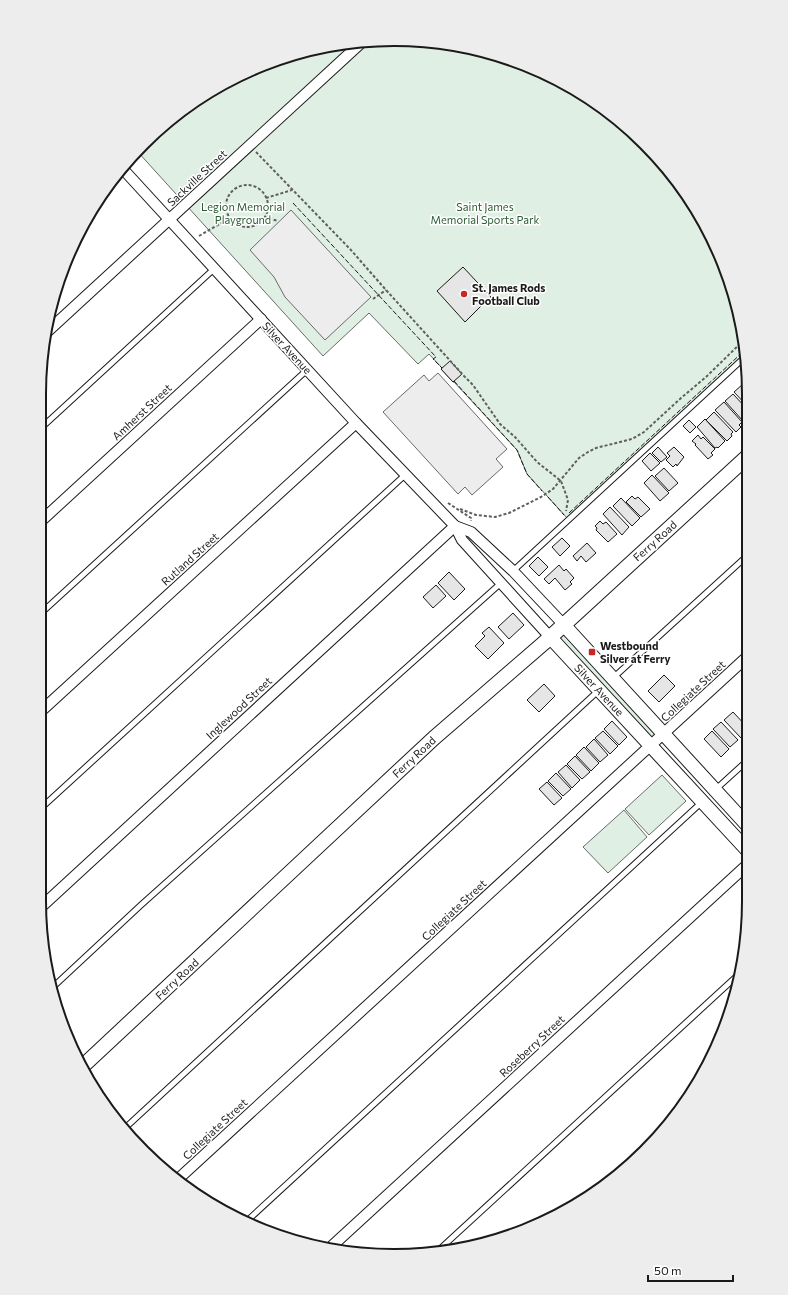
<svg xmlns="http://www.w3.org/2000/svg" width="788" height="1295" viewBox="0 0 788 1295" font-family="Commissioner,sans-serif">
	<rect width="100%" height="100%" fill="#fff"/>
	<!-- green -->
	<g fill="#e0efe3" stroke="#6a6a6a">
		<polygon points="394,39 463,46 530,66 591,99 661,160 702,217 737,302 746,356 568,519 527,474 517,450 454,382 453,382 441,369 442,368 429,354 418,364 369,313 323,356 137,151 143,143 197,99 258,66 325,46"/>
		<polygon points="563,624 663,734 650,746 550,637"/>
		<polygon points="662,775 686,801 649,835 625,809"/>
		<polygon points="624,810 647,837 608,873 583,847"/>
	</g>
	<!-- parking -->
	<g fill="#ededed" stroke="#6a6a6a">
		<polygon points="291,210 371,297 325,340 285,297 274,277 250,250"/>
		<polygon points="438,373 507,449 496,459 503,467 472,495 465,487 458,494 383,412 424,375 429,381"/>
	</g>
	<!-- building -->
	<g fill="#e6e6e6" stroke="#1a1a1a">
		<polygon points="463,267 491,297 491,305 483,304 465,322 437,291"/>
		<polygon points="450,361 462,374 453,382 441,369"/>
		<polygon points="743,384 748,390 748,407 734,392"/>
		<polygon points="733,394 748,410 747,420 746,418 743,421 725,401"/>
		<polygon points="724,402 742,422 739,425 741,427 736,432 715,410"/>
		<polygon points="714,412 733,432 731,434 732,436 727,441 706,420"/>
		<polygon points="705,419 725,441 718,448 717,447 715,448 697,427"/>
		<polygon points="689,420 696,427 690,433 683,426"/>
		<polygon points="698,435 701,439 703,437 715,449 711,453 713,455 708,459 695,445 696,444 692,441"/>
		<polygon points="658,447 667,457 661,462 652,453"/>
		<polygon points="674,447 684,457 677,466 676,464 673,467 666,460 670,456 667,453"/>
		<polygon points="650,453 660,463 651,471 642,461"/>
		<polygon points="664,468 678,483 669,491 655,476"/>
		<polygon points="652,475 669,493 660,501 644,483"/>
		<polygon points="632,496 635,499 638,497 650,509 641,517 626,502"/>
		<polygon points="621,498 640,518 632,526 613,506"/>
		<polygon points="610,507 629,527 622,535 603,514"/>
		<polygon points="600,521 603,524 606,522 617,534 608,542 596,530 597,528 595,526"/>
		<polygon points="562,538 570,546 560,556 552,547"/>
		<polygon points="587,543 596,553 586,562 581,556 577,561 573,556"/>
		<polygon points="538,557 548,567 539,576 529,566"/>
		<polygon points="559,565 564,571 566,569 574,578 570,582 572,584 565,590 555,578 549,584 544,579"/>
		<polygon points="449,572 465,589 454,600 438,583"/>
		<polygon points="436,585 446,596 433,608 423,597"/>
		<polygon points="513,613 524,625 509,639 498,627"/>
		<polygon points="489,627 504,643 488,659 475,646 485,636 482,633"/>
		<polygon points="664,675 675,686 659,702 648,691"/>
		<polygon points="544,684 555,696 539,712 527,700"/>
		<polygon points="733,712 748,728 748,731 741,738 724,720"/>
		<polygon points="612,721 627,737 619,745 604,729"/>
		<polygon points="721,722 738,740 730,747 713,729"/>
		<polygon points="603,731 618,746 610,754 595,738"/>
		<polygon points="712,731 729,749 721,757 704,739"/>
		<polygon points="594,739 608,755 600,762 586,747"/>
		<polygon points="584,747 599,763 591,771 576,755"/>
		<polygon points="575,756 590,772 582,779 567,764"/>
		<polygon points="566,765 580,780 572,788 558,772"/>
		<polygon points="556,773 571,789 563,796 548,781"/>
		<polygon points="547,782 562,798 554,805 539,789"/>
	</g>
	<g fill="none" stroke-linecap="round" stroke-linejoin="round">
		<defs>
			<g id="service">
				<polyline points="40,429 215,268"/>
				<polyline points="513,571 746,356"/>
				<polyline points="39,615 307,370"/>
				<polyline points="613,678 748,555"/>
				<polyline points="715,790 748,760"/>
				<polyline points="39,810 405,475"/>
				<polyline points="53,987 141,905 501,583"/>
				<polyline points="124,1129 598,691"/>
				<polyline points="248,1220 702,802"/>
				<polyline points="441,1248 738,975"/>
			</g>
			<g id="minor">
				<polyline points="122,168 356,423 455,526 462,540 550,637"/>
				<polyline points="48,331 362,42"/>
				<polyline points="40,522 261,319"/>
				<polyline points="455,526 471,532 513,571 563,624"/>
				<polyline points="39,713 356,423"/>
				<polyline points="40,908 455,526"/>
				<polyline points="176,1181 748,656"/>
				<polyline points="332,1246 748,864"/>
			</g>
			<g id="tertiary">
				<polyline points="563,624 748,826"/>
				<polyline points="550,637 748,851"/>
			</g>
			<polyline id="secondary" points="84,1065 434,738 545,642 748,456"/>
		</defs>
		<!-- service casing -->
		<use href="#service" stroke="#1a1a1a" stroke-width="7"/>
		<!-- minor casing -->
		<use href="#minor" stroke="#1a1a1a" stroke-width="12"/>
		<!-- tertiary casing -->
		<use href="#tertiary" stroke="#1a1a1a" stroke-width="15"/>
		<!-- secondary casing -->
		<use href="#secondary" stroke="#1a1a1a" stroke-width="16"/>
		<!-- path -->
		<g stroke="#5f5f5f" stroke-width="2" stroke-dasharray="3 2" stroke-linecap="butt">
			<polyline points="384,40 386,42 388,40"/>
			<polyline points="256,152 350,249 386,290 464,376 473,385 500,424 515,437 537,462 561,481 568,500 566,511"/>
			<circle cx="247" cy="206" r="21"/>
			<polyline points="266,198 292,190"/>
			<polyline points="264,217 278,221"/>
			<polyline points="199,236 230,218"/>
			<polyline points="373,299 386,290"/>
			<polyline points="448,503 471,518 471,521"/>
			<polyline points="460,509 476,515 495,517 509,513 541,497 553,489 579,458 588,452 596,448 632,439 644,432 681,398 706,377 743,341"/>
		</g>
		<!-- service -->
		<use href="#service" stroke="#fff" stroke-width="5"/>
		<!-- minor -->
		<use href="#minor" stroke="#fff" stroke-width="10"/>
		<!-- tertiary -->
		<use href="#tertiary" stroke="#fff" stroke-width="13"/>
		<!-- secondary -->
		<use href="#secondary" stroke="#fff" stroke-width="14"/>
		<!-- fence -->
		<g stroke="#1a1a1a" stroke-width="1" stroke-dasharray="5 2" stroke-linecap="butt">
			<polyline points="293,203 436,357 433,359 442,368"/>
			<polyline points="454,381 517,450 527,474 542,491"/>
			<polyline points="548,497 564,515"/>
			<polyline points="569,513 745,350"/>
		</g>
	</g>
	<!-- markers -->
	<g fill="#c62828" stroke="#fff" stroke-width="1.5">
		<circle cx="464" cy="294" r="4"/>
		<rect x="588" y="648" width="8" height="8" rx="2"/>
	</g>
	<g text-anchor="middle" stroke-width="3" stroke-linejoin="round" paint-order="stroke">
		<!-- street labels -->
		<g font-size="11" fill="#1a1a1a" stroke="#fff">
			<text transform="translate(197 178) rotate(-43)" y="4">Sackville Street</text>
			<text transform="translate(287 348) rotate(47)" y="4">Silver Avenue</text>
			<text transform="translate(142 412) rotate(-43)" y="4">Amherst Street</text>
			<text transform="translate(655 541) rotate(-42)" y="4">Ferry Road</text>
			<text transform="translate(190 559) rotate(-42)" y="4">Rutland Street</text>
			<text transform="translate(599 690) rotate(47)" y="4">Silver Avenue</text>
			<text transform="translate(693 691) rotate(-43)" y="4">Collegiate Street</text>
			<text transform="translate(239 708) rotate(-43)" y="4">Inglewood Street</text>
			<text transform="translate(414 757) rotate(-43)" y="4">Ferry Road</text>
			<text transform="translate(454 910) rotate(-43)" y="4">Collegiate Street</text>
			<text transform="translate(177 979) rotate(-43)" y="4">Ferry Road</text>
			<text transform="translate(532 1046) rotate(-43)" y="4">Roseberry Street</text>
			<text transform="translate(215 1129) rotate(-43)" y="4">Collegiate Street</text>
		</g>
		<!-- park labels -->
		<g font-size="11" fill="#2b5a34" stroke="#fff">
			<text x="243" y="211">Legion Memorial<tspan x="243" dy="13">Playground</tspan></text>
			<text x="485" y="211">Saint James<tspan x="485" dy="13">Memorial Sports Park</tspan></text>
		</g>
		<!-- poi labels -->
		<g font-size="11" font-weight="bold" fill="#1a1a1a" stroke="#fff" text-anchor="start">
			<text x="472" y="292">St. James Rods<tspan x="472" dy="13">Football Club</tspan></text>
			<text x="600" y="650">Westbound<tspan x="600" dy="13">Silver at Ferry</tspan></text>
		</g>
	</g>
	<!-- crop -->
	<path d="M0 0H788V1295H0ZM394 46H394A348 348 0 0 1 742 394V901A348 348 0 0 1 394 1249H394A348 348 0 0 1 46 901V394A348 348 0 0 1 394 46Z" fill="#ededed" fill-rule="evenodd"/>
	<path fill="none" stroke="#1a1a1a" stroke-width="2" d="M394 46H394A348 348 0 0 1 742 394V901A348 348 0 0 1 394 1249H394A348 348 0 0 1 46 901V394A348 348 0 0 1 394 46Z"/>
	<!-- scale -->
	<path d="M648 1275v6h85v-6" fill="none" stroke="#1a1a1a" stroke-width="2"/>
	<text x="654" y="1275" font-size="12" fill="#1a1a1a" stroke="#ffffff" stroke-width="3" paint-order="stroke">50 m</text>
</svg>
